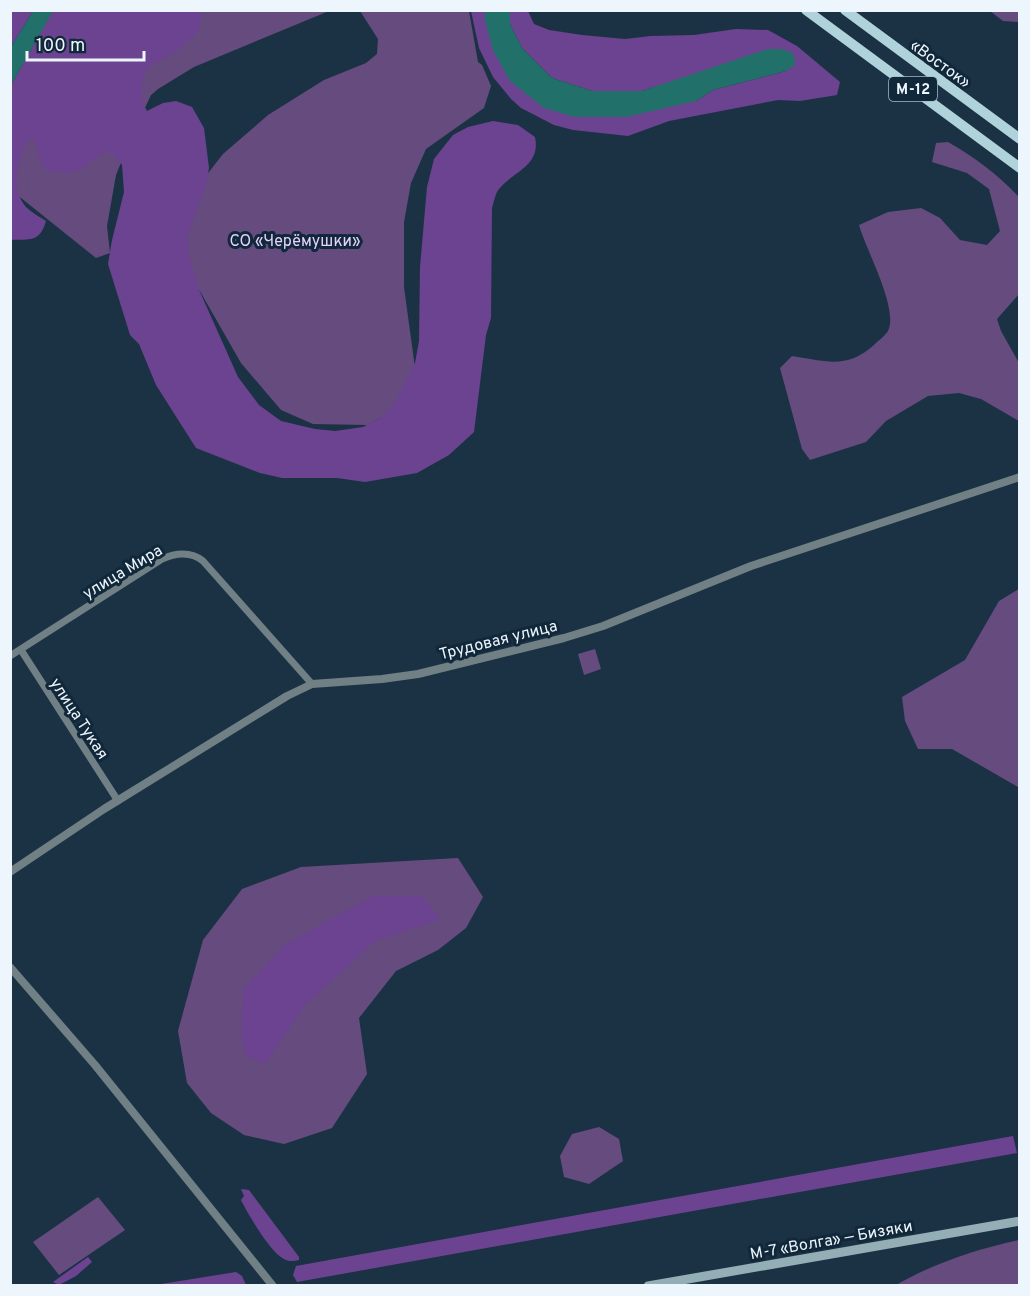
<svg xmlns="http://www.w3.org/2000/svg" width="1030" height="1296" viewBox="0 0 1030 1296" font-family="Overpass,sans-serif">
	<rect width="100%" height="100%" fill="#1b3245"/>
	<!-- green -->
	<g fill="#664b7f">
		<polygon points="144,11 329,11 194,67 158,89 151,95 132,135 116,175 107,226 110,253 96,258 11,190 11,152"/>
		<polygon points="360,11 469,11 478,62 482,65 491,86 484,108 426,149 411,183 404,222 404,287 415,368 395,409 380,418 368,425 313,424 281,410 241,363 193,279 185,248 184,222 198,186 223,154 268,115 324,80 366,63 377,54 378,39"/>
		<polygon points="990,11 1019,11 1019,22 1003,21"/>
		<path d="M948,142C975,157 998,175 1019,197V294L997,319L1001,331L1019,363V421L981,399L959,393L928,396L886,421L866,442L810,460L802,449L780,368L792,356C826,361 847,370 875,344C879,340 885,336 888,331C899,309 866,250 859,225L888,212L921,208L940,218L960,240L987,245L1000,231L989,189L967,173L932,162L936,143Z"/>
		<polygon points="1019,589 1020,787 1018,787 952,749 918,749 905,721 902,697 965,660 999,601"/>
		<polygon points="595,649 601,669 584,675 578,654"/>
		<polygon points="458,858 483,897 466,928 438,950 396,971 359,1018 367,1074 332,1128 284,1144 244,1135 211,1113 187,1083 178,1031 203,940 242,889 301,867"/>
		<polygon points="599,1127 619,1139 623,1161 589,1184 564,1177 560,1156 572,1134"/>
		<polygon points="98,1197 125,1230 59,1275 33,1242"/>
		<path d="M1019,1240V1285H896C934,1263 977,1249 1019,1240Z"/>
	</g>
	<!-- forest -->
	<g fill="#6c4390">
		<path d="M53,10L202,11L198,32L177,51L147,68C141,84 138,95 147,111L163,103L176,101L192,107L204,128L209,168L206,184L187,237L189,255L200,292L238,377L259,405L281,421L315,429L335,431L363,427L380,418L395,403L415,363L419,341L420,267L427,187L434,159L453,135L468,127L493,121L518,125L535,137C541,166 514,171 499,189C495,194 494,202 492,208L491,318L486,335L474,432L449,455L417,473L365,482L337,478H282L260,473L196,448L156,385L139,344L130,335L108,264L112,240L124,192L122,165L113,154L105,152L80,170L66,173L49,171L41,163L34,138L27,141C18,160 10,188 26,207C31,212 40,217 46,221C40,243 29,239 11,240V85Z"/>
		<polygon points="11,11 33,11 11,47"/>
		<polygon points="471,11 485,11 485,20 544,108 696,101 713,90 786,71 703,72 642,91 592,91 552,78 522,48 510,24 510,11 528,11 534,24 549,30 582,35 625,39 651,36 694,35 736,29 768,30 797,46 840,82 837,95 800,101 778,100 669,121 628,136 573,130 554,125 521,108 511,99 493,77 479,48"/>
		<polygon points="373,896 421,896 441,919 375,941 304,1006 265,1064 245,1055 241,1033 243,990 286,944"/>
		<polygon points="1013,1136 1017,1153 297,1282 293,1275 296,1266"/>
		<path d="M241,1189L249,1190L299,1257V1260C294,1261 289,1262 284,1259C270,1252 248,1214 241,1200L244,1196Z"/>
		<polygon points="88,1257 92,1262 76,1276 59,1285 53,1282"/>
		<polygon points="236,1272 242,1276 246,1285 155,1285"/>
	</g>
	<!-- water -->
	<g fill="#217069">
		<polygon points="33,11 53,11 11,85 11,47"/>
		<polygon points="485,11 510,11 510,24 522,48 552,78 592,91 642,91 768,49 781,49 791,52 795,58 794,66 786,71 713,90 696,101 626,117 575,117 544,108 510,81 493,50 485,20"/>
	</g>
	<g fill="none" stroke-linecap="round" stroke-linejoin="round">
		<!-- minor -->
		<g stroke="#708085" stroke-width="7">
			<polyline points="21,650 118,801"/>
			<path d="M10,656L162,559C175,553 191,551 203,561L312,684"/>
		</g>
		<!-- tertiary -->
		<g stroke="#708085" stroke-width="8">
			<polyline points="10,872 104,809 287,696 312,684 382,679 418,674 564,638 603,626 751,566 1020,477"/>
			<polyline points="10,967 95,1065 273,1286"/>
		</g>
		<!-- secondary -->
		<polyline stroke="#94aeb6" stroke-width="9" points="648,1286 1020,1221"/>
		<!-- primary -->
		<g stroke="#afd2db" stroke-width="10">
			<polyline points="806,10 1020,168"/>
			<polyline points="845,10 1020,139"/>
		</g>
	</g>
	<g text-anchor="middle" stroke-width="6" stroke-linejoin="round" paint-order="stroke">
		<!-- shield labels -->
		<rect fill="#11273a" stroke="#abb8c2" stroke-width="1.5" x="889" y="77" width="48" height="24" rx="4.5"/>
		<g font-size="15" font-weight="bold" fill="#edf6fd">
			<text x="913" y="94">М-12</text>
		</g>
		<!-- street labels -->
		<g font-size="16" fill="#edf6fd" stroke="#11273a">
			<text transform="translate(941 63) rotate(36)" y="6">«Восток»</text>
			<text transform="translate(122 571) rotate(-31)" y="6">улица Мира</text>
			<text transform="translate(498 639) rotate(-14)" y="6">Трудовая улица</text>
			<text transform="translate(80 718) rotate(57)" y="6">улица Тукая</text>
			<text transform="translate(831 1239) rotate(-10)" y="6">М-7 «Волга» — Бизяки</text>
		</g>
		<!-- park labels -->
		<g font-size="16" fill="#e6d2fd" stroke="#11273a">
			<text x="295" y="246">СО «Черёмушки»</text>
		</g>
	</g>
	<!-- border -->
	<rect width="1030" height="1296" fill="none" stroke="#edf6fd" stroke-width="24"/>
	<!-- scale -->
	<path d="M27 51v9h117v-9" fill="none" stroke="#edf6fd" stroke-width="3"/>
	<text x="36" y="51" font-size="18" fill="#edf6fd" stroke="#11273a" stroke-width="4.5" paint-order="stroke">100 m</text>
</svg>
